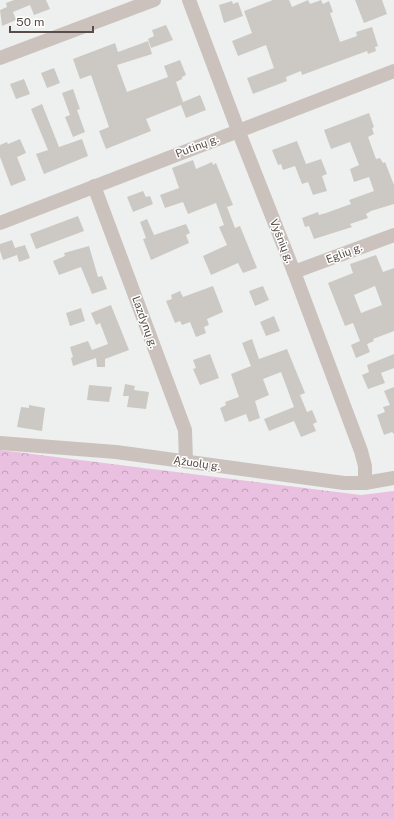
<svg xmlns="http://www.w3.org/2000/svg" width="394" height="819" viewBox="0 0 394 819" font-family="'Public Sans',sans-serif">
	<defs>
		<pattern id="forest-crowns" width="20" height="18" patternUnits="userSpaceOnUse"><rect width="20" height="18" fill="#e9c0df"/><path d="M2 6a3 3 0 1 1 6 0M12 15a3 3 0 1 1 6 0" fill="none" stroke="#c09eb7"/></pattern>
	</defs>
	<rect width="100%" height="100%" fill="#edf0ef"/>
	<!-- forest -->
	<polygon fill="url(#forest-crowns)" points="0,450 361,495 394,491 394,819 0,819"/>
	<!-- building -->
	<g fill="#ccc9c5" fill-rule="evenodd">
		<polygon points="14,0 46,0 50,9 34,15 30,5 13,12 16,20 2,26 0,10 7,7 6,3"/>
		<polygon points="273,0 289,0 292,7 308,0 310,4 321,0 323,4 329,1 333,12 330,13 340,42 357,36 356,32 372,27 378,46 375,47 376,51 368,54 367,51 302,75 301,71 286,77 287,81 253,94 247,78 274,68 266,45 238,56 232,41 252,33 244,11"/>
		<polygon points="355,0 382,0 387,14 364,23"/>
		<polygon points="232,1 233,4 238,2 243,16 224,23 219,5"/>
		<polygon points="166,25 173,40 151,48 148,39 154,36 152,30"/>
		<polygon points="148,41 152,54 117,65 127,92 168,77 164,66 180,60 186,75 182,77 182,79 176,82 183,102 200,95 206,110 186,118 181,105 146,119 151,131 106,149 99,131 109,127 91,75 80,79 73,59 115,43 118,52"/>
		<polygon points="54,68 60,83 47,88 41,73"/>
		<polygon points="24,79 30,94 16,99 10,84"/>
		<polygon points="73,89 80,109 77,110 85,132 73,137 65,117 70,115 62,93"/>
		<polygon points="42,104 59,147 82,139 88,156 44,174 36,154 48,150 31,109"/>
		<polygon points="369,113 374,127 372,128 374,134 368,137 376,159 380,158 383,163 385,162 394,185 394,204 371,211 366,214 368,218 350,224 352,227 314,239 309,226 305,227 302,218 318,212 319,215 326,213 351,204 349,200 374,191 369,177 354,182 350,169 359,165 350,142 331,149 324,130"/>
		<polygon points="20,139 26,153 17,157 26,180 11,186 0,157 0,145 7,142 8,144"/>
		<polygon points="297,141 306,164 321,159 327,174 322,176 327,191 313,195 308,182 302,184 295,166 283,170 281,164 278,165 272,150"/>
		<polygon points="193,160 196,169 212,162 213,165 216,163 233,205 227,207 235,228 240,226 257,268 243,273 238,263 211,275 203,256 227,245 219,227 224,225 216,203 188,214 183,202 165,208 160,195 179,188 172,168"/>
		<polygon points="143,191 146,197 150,196 153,204 133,212 127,197"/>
		<polygon points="78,216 84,231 36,249 30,234"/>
		<polygon points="147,219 154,235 186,224 190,233 186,235 189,243 151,260 143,239 146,238 140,222"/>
		<polygon points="12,240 15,248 25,245 30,258 19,262 17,255 3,260 0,251 0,244"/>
		<polygon points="89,246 98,277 102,276 107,289 92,294 81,267 59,275 53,261 65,256 64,253"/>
		<path d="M376,255L383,272L394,268V331L373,339L374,341L367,344L370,352L356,358L351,345L360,341L353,323L345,326L328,283L353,273L350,264ZM375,286L382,305L361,313L354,295Z"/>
		<polygon points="213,286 223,312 207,319 209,325 204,327 206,333 196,337 190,322 182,325 180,321 175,323 166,301 172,299 171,295 180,291 183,297"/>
		<polygon points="263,286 269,300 255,306 249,291"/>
		<polygon points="111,305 129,350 105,359 105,367 97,367 96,358 73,366 71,358 73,357 70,347 88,341 92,350 108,344 100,323 96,325 91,313"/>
		<polygon points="81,308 85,321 70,326 66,313"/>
		<polygon points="274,316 280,331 266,336 260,322"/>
		<polygon points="252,339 259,359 287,349 305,393 300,395 307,412 312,410 317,422 313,424 316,431 301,437 294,421 269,431 264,419 294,407 281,372 263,379 269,395 255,401 260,418 249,422 246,414 225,422 220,408 226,405 225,402 239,397 231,374 251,366 242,343"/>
		<polygon points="210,354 219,378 200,385 193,369 196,368 193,360"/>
		<polygon points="394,354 394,368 381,373 385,383 368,389 362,375 369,372 367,365"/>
		<polygon points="125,384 135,386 134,390 149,392 146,409 127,407 129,396 123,396"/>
		<polygon points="89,385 112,387 109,402 87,400"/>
		<polygon points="394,387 394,434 392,432 384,435 377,415 385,412 383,407 390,405 384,391"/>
		<polygon points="29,405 45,408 42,431 17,427 21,407 29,408"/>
	</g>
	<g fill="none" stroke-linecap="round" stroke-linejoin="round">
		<!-- minor -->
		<g stroke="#cbc2bd" stroke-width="14">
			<polyline points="189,0 238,130 294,272 361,451 365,466 365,483"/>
			<polyline points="0,58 154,0"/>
			<polyline points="94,186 185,430 186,461"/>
			<polyline points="0,223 394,71"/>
			<polyline points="294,272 394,235"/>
			<polyline points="0,443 116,452 344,483 365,483 394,478"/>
		</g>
	</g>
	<g text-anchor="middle" stroke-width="3" stroke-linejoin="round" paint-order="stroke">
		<!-- street labels -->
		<g font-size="11" fill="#584d48" stroke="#fff">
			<text transform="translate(197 146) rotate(-21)" y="4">Putinų g.</text>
			<text transform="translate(282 241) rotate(68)" y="4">Vyšnių g.</text>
			<text transform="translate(344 253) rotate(-21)" y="4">Eglių g.</text>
			<text transform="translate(145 322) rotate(70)" y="4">Lazdynų g.</text>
			<text transform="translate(197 463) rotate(8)" y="4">Ąžuolų g.</text>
		</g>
	</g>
	<!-- scale -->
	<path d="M10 26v6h83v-6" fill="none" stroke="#584d48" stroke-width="2"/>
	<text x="16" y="26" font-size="12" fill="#584d48" stroke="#ffffff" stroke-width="3" paint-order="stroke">50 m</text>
</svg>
